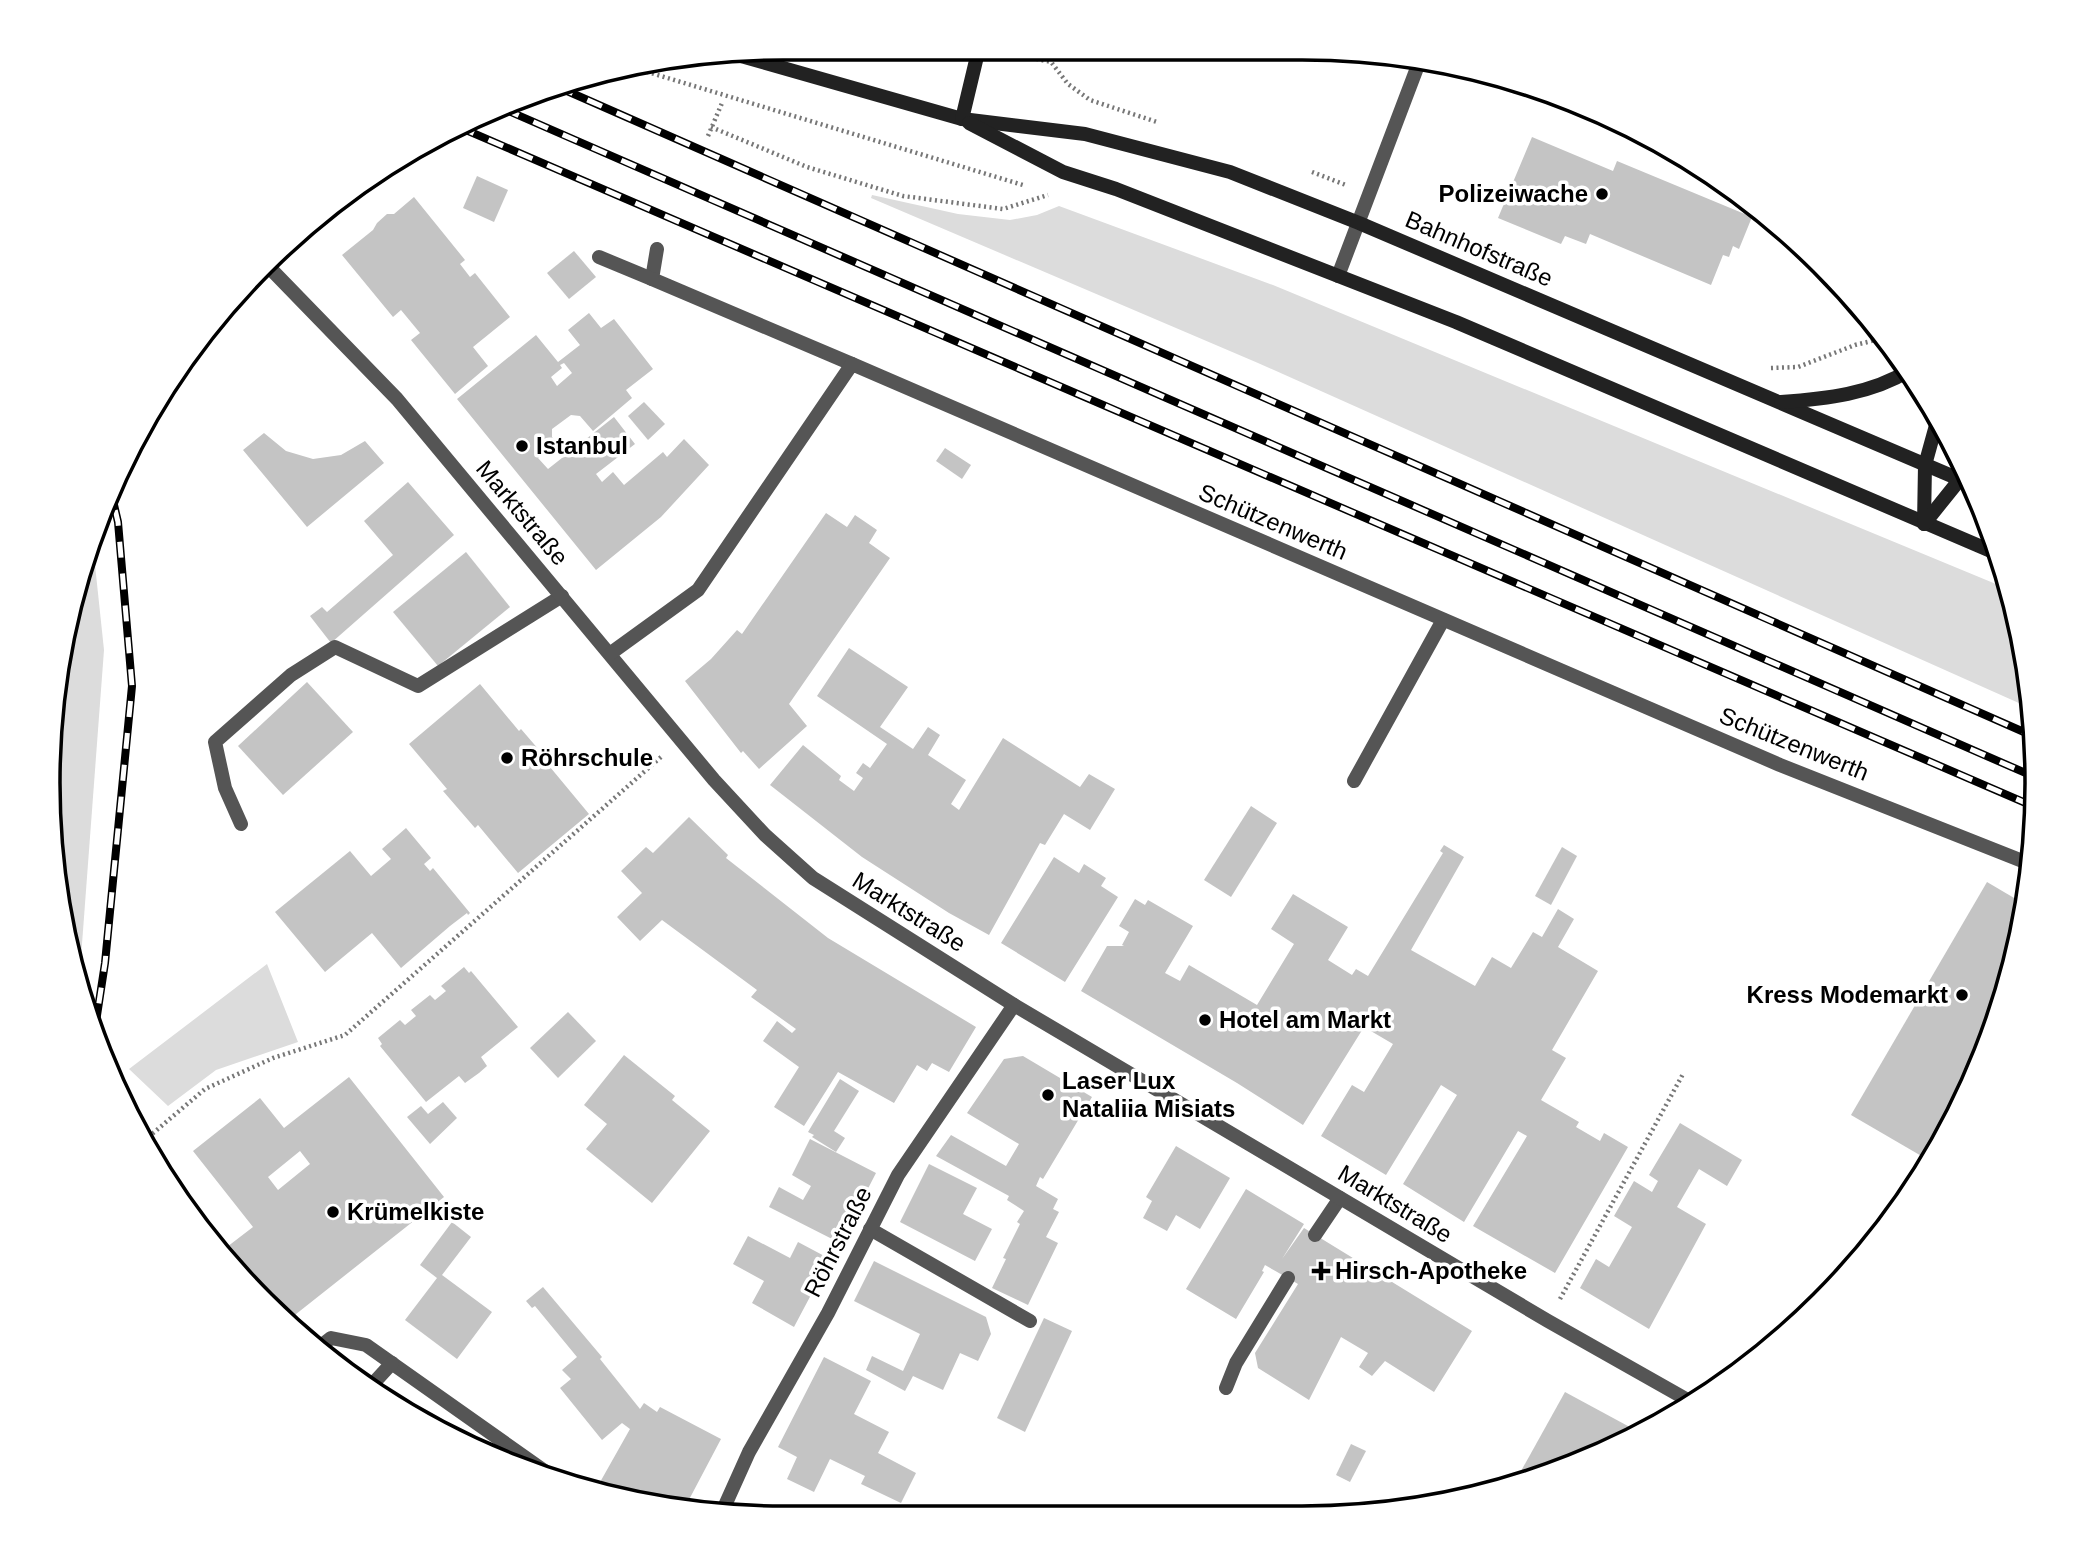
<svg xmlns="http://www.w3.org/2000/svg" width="2085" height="1565" viewBox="0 0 2085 1565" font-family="Arial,sans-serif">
	<rect width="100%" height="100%" fill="#fff"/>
	<!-- green -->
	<g fill="#dcdcdc">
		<polygon points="872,195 958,214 1010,220 1037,215 1059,206 1273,285 2008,589 2024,639 2030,708 1258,363 871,198"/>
		<polygon points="93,546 104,650 79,984 49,830 61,639"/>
		<polygon points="267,964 298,1042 216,1070 168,1106 129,1069"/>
	</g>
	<!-- building -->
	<g fill="#c4c4c4" fill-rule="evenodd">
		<polygon points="1532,137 1613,171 1617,161 1752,217 1739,249 1733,246 1729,257 1723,255 1711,285 1590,234 1586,244 1565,236 1561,244 1498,218"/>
		<polygon points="477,176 508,190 494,222 463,208"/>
		<polygon points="414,197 465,260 460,264 470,277 475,273 510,317 473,347 488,366 455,394 411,340 420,333 401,310 393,317 342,255 373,230 377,223 387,214 394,214"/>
		<polygon points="574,251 596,277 569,299 547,273"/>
		<path d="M589,313L601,328L614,319L653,369L626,390L632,398L593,431L580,416L571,415L552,429V437L558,444L538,458L548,469L614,417L635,444L596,474L602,482L613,472L624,485L663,452L667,457L684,439L709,465L661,517L596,570L457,399L536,335L558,362L580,345L568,330ZM564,363L572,373L557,386L551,377L562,368L560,365Z"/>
		<polygon points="644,402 665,424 648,440 628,416"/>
		<polygon points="264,433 286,451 313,459 341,455 365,441 384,463 307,527 243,450"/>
		<polygon points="945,448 971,465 962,479 936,461"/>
		<polygon points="408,482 454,535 331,643 310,616 322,607 327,612 393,555 364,521"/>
		<polygon points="826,513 847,527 855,515 877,530 869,543 890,558 789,704 807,726 759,769 743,751 741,753 685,681 711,659 737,630 742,634"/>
		<polygon points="466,552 510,607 438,666 393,612"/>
		<polygon points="849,648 908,687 880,727 913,749 928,727 940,735 928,755 966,780 951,804 959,810 1003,738 1080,787 1089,774 1115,789 1090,830 1064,814 1045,845 1040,843 989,935 949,913 862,857 770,785 803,745 841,776 839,780 854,791 863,778 856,773 863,763 870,768 887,744 817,696"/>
		<polygon points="307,682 353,732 283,795 238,746"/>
		<polygon points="480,684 519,731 521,729 552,765 550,767 589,814 518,873 478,825 475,828 443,791 447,789 409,744"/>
		<polygon points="1251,806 1277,823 1231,897 1204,880"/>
		<polygon points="689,817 728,855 726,858 828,938 976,1027 949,1072 932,1063 927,1071 917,1065 894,1103 838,1072 804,1126 774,1107 799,1067 763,1041 777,1021 792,1033 796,1029 751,997 757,990 662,920 640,941 617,917 642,893 621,871 646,847 653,853"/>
		<polygon points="406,828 431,858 424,864 430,871 433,868 470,913 468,915 467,913 450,926 401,968 372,933 325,972 275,912 350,851 371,876 391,859 382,849"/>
		<polygon points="1444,845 1464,857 1411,950 1475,986 1492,957 1511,968 1533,932 1542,937 1558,909 1574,919 1558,947 1598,971 1552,1050 1566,1058 1541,1100 1579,1122 1576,1127 1600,1141 1604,1133 1628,1147 1555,1273 1473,1226 1527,1136 1518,1131 1464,1222 1403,1184 1457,1095 1441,1085 1386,1175 1321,1136 1352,1085 1364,1092 1393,1044 1364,1027 1303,1125 1237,1083 1081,991 1107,946 1124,946 1122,945 1129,932 1119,926 1135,899 1145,905 1148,900 1193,926 1165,973 1180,981 1189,965 1257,1005 1294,944 1271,929 1293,894 1348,927 1328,960 1352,975 1356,969 1368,976 1443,853 1440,851"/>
		<polygon points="1562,847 1577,856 1551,905 1535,896"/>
		<polygon points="1054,857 1079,873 1084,864 1106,878 1101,886 1118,897 1065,982 1001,943"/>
		<polygon points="1987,882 2026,905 2024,926 1982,1063 1930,1161 1851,1115"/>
		<polygon points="464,967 469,973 471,971 518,1027 481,1057 487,1066 479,1073 465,1083 459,1076 426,1102 380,1046 382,1044 378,1038 400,1020 405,1025 416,1016 411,1010 430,995 435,1000 446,991 441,986"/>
		<polygon points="568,1012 596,1041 558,1078 530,1048"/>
		<polygon points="624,1055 675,1096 672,1100 710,1131 652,1203 586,1149 607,1124 584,1105"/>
		<polygon points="1023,1056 1092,1097 1043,1179 1040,1177 1036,1186 1058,1199 1053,1209 1059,1212 1046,1237 1058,1243 1028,1305 992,1288 1006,1259 1003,1258 1020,1224 1017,1222 1024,1211 1007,1200 1009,1196 936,1156 951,1135 1006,1166 1019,1144 967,1113 1004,1059"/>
		<path d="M349,1077L444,1197L286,1322L223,1250L253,1227L193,1151L260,1098L284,1128ZM300,1151L310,1164L278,1190L268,1177Z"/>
		<polygon points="840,1079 859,1091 834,1131 845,1138 836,1152 812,1137 814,1135 808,1132"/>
		<polygon points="443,1102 457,1118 430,1144 407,1117 421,1106 428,1114"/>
		<polygon points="1680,1123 1742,1160 1727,1186 1699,1169 1677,1207 1706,1224 1649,1329 1580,1288 1596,1259 1609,1267 1632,1227 1614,1216 1634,1181 1652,1192 1658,1181 1649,1175"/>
		<polygon points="810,1139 876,1173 840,1243 769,1207 779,1187 803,1200 811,1186 792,1175"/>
		<polygon points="1176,1146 1230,1178 1200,1229 1176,1215 1167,1231 1143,1218 1152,1201 1146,1197"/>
		<polygon points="929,1164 977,1188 963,1214 992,1229 975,1261 900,1222"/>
		<polygon points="1246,1189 1304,1224 1282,1259 1304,1228 1472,1331 1434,1392 1385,1361 1372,1376 1359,1367 1368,1353 1341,1337 1309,1400 1258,1368 1255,1353 1298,1284 1265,1265 1262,1271 1264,1272 1236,1319 1186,1289"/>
		<polygon points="452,1222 471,1237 442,1275 492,1312 457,1359 405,1320 437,1278 420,1265"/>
		<polygon points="748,1236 790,1258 798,1242 830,1259 794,1327 752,1303 764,1281 733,1264"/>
		<polygon points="874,1261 986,1317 991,1334 978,1361 960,1353 943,1390 913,1376 905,1391 866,1370 872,1356 903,1371 920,1334 854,1301"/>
		<polygon points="543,1287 602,1357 600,1359 640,1409 644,1403 657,1412 660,1407 721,1439 683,1511 620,1496 599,1484 630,1429 622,1423 602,1440 560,1388 571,1379 562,1370 577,1357 535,1306 532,1308 526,1301"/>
		<polygon points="1044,1318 1072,1331 1025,1432 997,1418"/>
		<polygon points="824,1357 871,1381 854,1414 889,1432 878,1453 916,1473 901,1503 861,1484 865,1476 830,1459 814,1492 787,1479 797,1457 778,1447"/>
		<polygon points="1565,1392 1639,1432 1583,1462 1516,1480"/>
		<polygon points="404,1399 454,1435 453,1436 415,1419 398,1407"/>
		<polygon points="1351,1444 1366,1451 1350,1482 1336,1475"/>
	</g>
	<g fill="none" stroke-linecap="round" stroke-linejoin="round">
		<!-- path -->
		<g stroke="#777" stroke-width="4.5" stroke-dasharray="2 3.5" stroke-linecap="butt">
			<polyline points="1004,52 1051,62 1068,84 1090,100 1157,122"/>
			<polyline points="631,67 1023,185"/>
			<polyline points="711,127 807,167 903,196 1003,209 1048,195"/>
			<polyline points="708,136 722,103"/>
			<polyline points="1312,172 1346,185"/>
			<polyline points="1771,368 1798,367 1855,345 1884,338"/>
			<polyline points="147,1143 152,1134 205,1089 273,1058 345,1035 661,757"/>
			<polyline points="1560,1299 1683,1074"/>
		</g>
		<!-- lane -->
		<g stroke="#555" stroke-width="14">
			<polyline points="657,249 652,279 852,364"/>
			<polyline points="599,257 652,279"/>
			<polyline points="1338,276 1420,60"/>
			<polyline points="1354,781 1443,620"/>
			<polyline points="241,824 225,788 215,742 291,675 335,647 418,686 562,596"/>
			<polyline points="870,1229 1030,1321"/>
			<polyline points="1315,1235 1340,1198"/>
			<polyline points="1226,1388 1236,1363 1288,1278"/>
		</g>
		<!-- street -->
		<g stroke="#555" stroke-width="14">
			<polyline points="264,262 397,399 714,780 765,835 813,878 1014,1005 1548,1321 1693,1403"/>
			<polyline points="611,653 698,590 852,364 1780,765 2030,864"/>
			<polyline points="317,1349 331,1338 366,1345 560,1482"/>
			<polyline points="370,1387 392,1363"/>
			<polyline points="722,1512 749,1452 828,1313 898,1175 1014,1005"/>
		</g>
		<!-- secondary -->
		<g stroke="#222" stroke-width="14">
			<polyline points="734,54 962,119 1085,134 1230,172 1359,223 1973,485"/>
			<polyline points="962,119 979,48"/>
			<polyline points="969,123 1063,172 1116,189 1456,322 1998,554"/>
			<path d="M1781,402C1826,399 1871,394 1910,370"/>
			<polyline points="1924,524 1925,465 1938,418"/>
			<polyline points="1924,524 1965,473"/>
		</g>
		<defs>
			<g id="rail">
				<polyline points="558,87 2033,736"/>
				<polyline points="504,109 2037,778"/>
				<polyline points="459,127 2035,807"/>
				<polyline points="94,1035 105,963 132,686 118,522 111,492"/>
			</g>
		</defs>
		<!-- rail casing -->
		<use href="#rail" stroke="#000" stroke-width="8"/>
		<!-- rail -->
		<use href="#rail" stroke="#fff" stroke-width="5" stroke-dasharray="16" stroke-linecap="butt"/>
	</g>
	<!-- markers -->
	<g fill="#000" stroke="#fff" stroke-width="2.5">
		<circle cx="1602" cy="194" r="7"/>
		<circle cx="522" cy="446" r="7"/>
		<circle cx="507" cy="758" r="7"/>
		<circle cx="1962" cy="995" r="7"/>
		<circle cx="1205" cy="1020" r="7"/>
		<circle cx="1048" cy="1095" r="7"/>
		<circle cx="333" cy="1212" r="7"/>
		<path d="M1317.5 1260.5h7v7h7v7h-7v7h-7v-7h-7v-7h7z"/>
	</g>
	<g text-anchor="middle" stroke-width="7" stroke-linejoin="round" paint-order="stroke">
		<!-- poi labels -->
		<g font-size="24" font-weight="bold" fill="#000" stroke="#fff" text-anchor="start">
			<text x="1588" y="202" text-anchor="end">Polizeiwache</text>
			<text x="536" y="454">Istanbul</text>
			<text x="521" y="766">Röhrschule</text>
			<text x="1948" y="1003" text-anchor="end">Kress Modemarkt</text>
			<text x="1219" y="1028">Hotel am Markt</text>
			<text x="1062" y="1089">Laser Lux<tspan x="1062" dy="28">Nataliia Misiats</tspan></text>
			<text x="347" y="1220">Krümelkiste</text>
			<text x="1335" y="1279">Hirsch-Apotheke</text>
		</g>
		<!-- street labels -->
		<g font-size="24" fill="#000" stroke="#fff">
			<text transform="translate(1479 249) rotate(23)" y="8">Bahnhofstraße</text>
			<text transform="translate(522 513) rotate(50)" y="8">Marktstraße</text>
			<text transform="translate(1273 522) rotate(23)" y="8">Schützenwerth</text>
			<text transform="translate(1794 744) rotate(22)" y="8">Schützenwerth</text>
			<text transform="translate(909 912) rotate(32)" y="8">Marktstraße</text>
			<text transform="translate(1395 1204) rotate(31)" y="8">Marktstraße</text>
			<text transform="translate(838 1242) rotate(-63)" y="8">Röhrstraße</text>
		</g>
	</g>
	<!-- crop -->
	<path d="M0 0H2085V1565H0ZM783 60H1302A723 723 0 0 1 2025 783V783A723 723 0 0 1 1302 1506H783A723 723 0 0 1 60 783V783A723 723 0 0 1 783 60Z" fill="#fff" fill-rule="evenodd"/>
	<path fill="none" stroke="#000" stroke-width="3.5" d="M783 60H1302A723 723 0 0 1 2025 783V783A723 723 0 0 1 1302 1506H783A723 723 0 0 1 60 783V783A723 723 0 0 1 783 60Z"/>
</svg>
